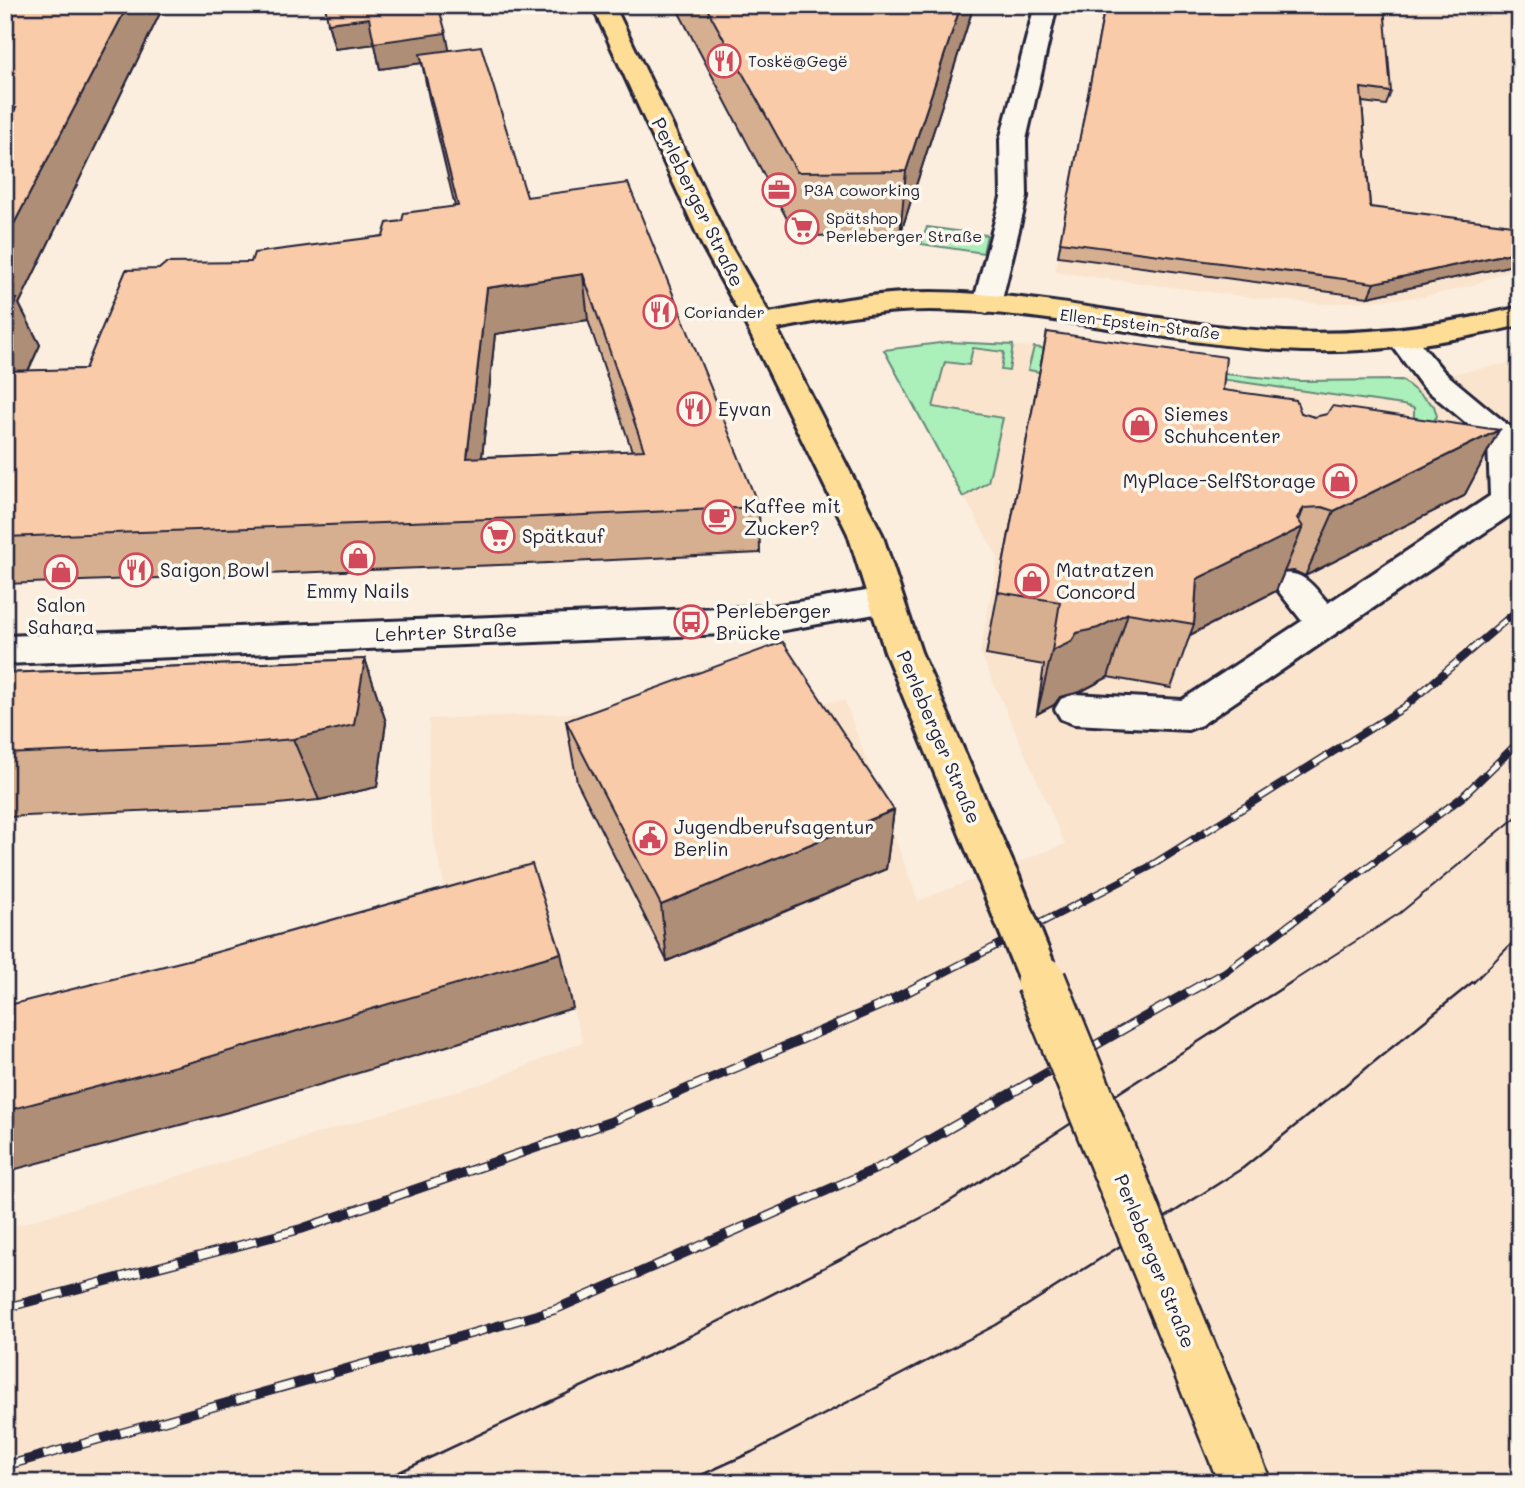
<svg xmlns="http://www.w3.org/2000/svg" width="1525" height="1488" viewBox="0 0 1525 1488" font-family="Mali,sans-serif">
	<rect width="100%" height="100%" fill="#fbeede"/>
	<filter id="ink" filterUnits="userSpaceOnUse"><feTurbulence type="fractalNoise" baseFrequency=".0143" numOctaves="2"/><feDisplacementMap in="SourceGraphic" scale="14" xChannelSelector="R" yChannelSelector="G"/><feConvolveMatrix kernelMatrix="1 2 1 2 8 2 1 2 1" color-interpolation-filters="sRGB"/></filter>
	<g filter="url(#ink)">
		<!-- built -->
		<g fill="#fae4ce">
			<polygon points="1105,5 1520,5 1520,266 1470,286 1423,297 1324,304 1263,299 1055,272"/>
			<polygon points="948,342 1034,347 1225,374 1300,381 1430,378 1520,361 1520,1483 5,1483 5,1229 490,1081 583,1042 546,922 450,910 435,845 428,793 429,719 845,701 918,901 1065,844 980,652 998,558 884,350"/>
		</g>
		<!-- green -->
		<g fill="#abefba" stroke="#66887a" stroke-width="2">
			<polygon points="927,227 987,235 983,253 921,244"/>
			<polygon points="948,342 1013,345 1009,371 1001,370 1004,352 973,348 969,365 945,362 933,407 1003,418 988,482 963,497 884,350"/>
			<polygon points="1034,347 1225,374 1300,381 1402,380 1434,406 1437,416 1430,426 1414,426 1414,408 1403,405 1043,354 1040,372 1028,370"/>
		</g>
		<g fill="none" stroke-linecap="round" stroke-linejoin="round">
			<defs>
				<g id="minor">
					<polygon points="1035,5 1057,5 1026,140 1027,197 1001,304 997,310 987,313 977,310 973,304 1001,197 1000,140"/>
					<path d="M1403,331L1413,334L1444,372L1515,431L1520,438L1519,509L1201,725L1188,730L1074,724L1061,719L1055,709L1061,699L1074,694L1182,700L1302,621L1273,584L1278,575C1302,568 1313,586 1328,603L1490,496L1488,441L1422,386L1388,340L1393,334Z"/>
					<polygon points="885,588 898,592 903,601 898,610 773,632 5,664 5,636 773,606"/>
				</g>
				<path id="major" d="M592,5H614L731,247L769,313C822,303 876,292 931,292C1050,293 1166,326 1284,332C1365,336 1441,326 1520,307V325C1441,344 1364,355 1283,350C1165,344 1049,310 930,310C878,310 828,319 777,329L882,534L921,652L1020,879L1014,891L999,897L984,891L978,879L885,652L848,534L745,323L703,247Z"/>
			</defs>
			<!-- minor casing -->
			<use href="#minor" stroke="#22223b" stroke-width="6"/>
			<!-- major casing -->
			<use href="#major" stroke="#22223b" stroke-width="6"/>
			<!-- minor -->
			<use href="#minor" fill="#fbf7ec" fill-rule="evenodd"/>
			<!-- major -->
			<use href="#major" fill="#fedd96" fill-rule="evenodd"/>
			<!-- tram-far1 -->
			<g stroke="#22223b" stroke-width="2">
				<polyline points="1290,983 1400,913 1520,814"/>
				<polyline points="1473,983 1520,935"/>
			</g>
			<!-- tram -->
			<g stroke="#22223b" stroke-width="2.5">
				<polyline points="376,1483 692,1335 933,1212 1293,981"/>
				<polyline points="684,1483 752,1452 996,1325 1243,1168 1474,981"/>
			</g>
			<defs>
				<g id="rail-far1">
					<polyline points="924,983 1149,867 1403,708 1520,608"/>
					<polyline points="1205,983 1225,972 1461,798 1520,741"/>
				</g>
				<g id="rail">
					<polyline points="5,1308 301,1229 610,1122 886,1003 928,981"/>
					<polyline points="5,1466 554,1310 887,1164 1208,981"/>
				</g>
			</defs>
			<!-- rail-far1 casing -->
			<use href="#rail-far1" stroke="#22223b" stroke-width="8"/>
			<!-- rail casing -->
			<use href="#rail" stroke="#22223b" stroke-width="10"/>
			<!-- rail-far1 -->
			<use href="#rail-far1" stroke="#fbf7ec" stroke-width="5" stroke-dasharray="16" stroke-linecap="butt"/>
			<!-- rail -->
			<use href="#rail" stroke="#fbf7ec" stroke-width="7" stroke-dasharray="20" stroke-linecap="butt"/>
			<defs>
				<polyline id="major-bridge-far1" points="999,879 1041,983"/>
				<polyline id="major-bridge" points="1041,981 1245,1483"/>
			</defs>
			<!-- major-bridge-far1 casing -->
			<use href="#major-bridge-far1" stroke="#22223b" stroke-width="45" stroke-linecap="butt"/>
			<!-- major-bridge casing -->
			<use href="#major-bridge" stroke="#22223b" stroke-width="54" stroke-linecap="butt"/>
			<!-- major-bridge-far1 -->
			<use href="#major-bridge-far1" stroke="#fedd96" stroke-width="39"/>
			<!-- major-bridge -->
			<use href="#major-bridge" stroke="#fedd96" stroke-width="49"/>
		</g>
		<!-- wall -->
		<g fill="#d6af90" stroke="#22223b" stroke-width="2" fill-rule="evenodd">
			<path d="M5,5H164L19,304L40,345L28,371L85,369L159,269L251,262L383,236L402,221L455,206L429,98L422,63L380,69L375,44L335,49L328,23L449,50L527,197L759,507L760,553L527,564L5,584ZM588,320L632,451L482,457L495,334Z"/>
			<polygon points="675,5 974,5 900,235 796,236"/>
			<polygon points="1105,5 1391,92 1386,105 1362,102 1370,207 1520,251 1513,265 1368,297 1058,256"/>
			<polygon points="1047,332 1223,390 1314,417 1499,430 1464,496 1305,576 1294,571 1284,572 1276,591 1190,635 1171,688 1108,677 1080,692 1060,697 1054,705 1037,714 1044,665 986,655"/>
			<polygon points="365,659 386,722 377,787 319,800 268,805 5,817 5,673"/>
			<polygon points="566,721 894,810 886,869 667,961 577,782"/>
		</g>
		<!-- shaded-wall -->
		<g fill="#ae8e76" stroke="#22223b" stroke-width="2">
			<polygon points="128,5 164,5 19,304 40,345 6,418 5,241"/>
			<polygon points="961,5 974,5 900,235 906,171"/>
			<polygon points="369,18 446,33 451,59 380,69 375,44 335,49 328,23"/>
			<polygon points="1520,251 1513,265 1368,297 1374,283"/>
			<polygon points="583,274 588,320 495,334 477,504 467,458 487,288"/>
			<polygon points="1499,430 1464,496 1305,576 1334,511"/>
			<polygon points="1304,508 1295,531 1303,527 1276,591 1190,635 1194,624 1197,579"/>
			<polygon points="1128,613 1108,677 1080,692 1060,697 1054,705 1037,714 1052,651 1077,633"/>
			<polygon points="365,659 386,722 377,787 319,800 293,739"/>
			<polygon points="894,810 886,869 667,961 661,905"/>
			<polygon points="561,953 573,1008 236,1110 5,1172 5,1111"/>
		</g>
		<!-- building -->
		<g fill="#f9cba8" stroke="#22223b" stroke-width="2" fill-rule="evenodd">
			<polygon points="5,5 128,5 5,241 5,126 16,108 5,108"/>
			<polygon points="325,5 438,5 446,33 374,43 369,18 328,23"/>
			<polygon points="705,5 961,5 906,171 797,172"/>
			<polygon points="1105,5 1384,5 1391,92 1361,88 1370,207 1520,226 1520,251 1374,283 1060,242"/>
			<path d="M481,46L527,197L628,183L759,507L519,518L5,537V371L85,369L126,270L159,269L166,263L251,262L254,253L383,236L387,223L402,221L404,213L458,206L420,54ZM583,274L644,450L467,458L487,288Z"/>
			<polygon points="5,299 17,299 5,323"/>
			<polygon points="1047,332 1226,357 1223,390 1296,400 1301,413 1314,417 1327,414 1332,406 1499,430 1334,511 1322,507 1304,508 1297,518 1303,527 1197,579 1194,624 1128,613 1098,628 1077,633 1071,642 1052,651 1060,602 998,592"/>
			<polygon points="783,642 894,810 661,905 566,721"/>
			<polygon points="365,659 354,725 293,739 239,744 5,754 5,673"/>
			<polygon points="532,864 561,953 199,1060 5,1111 5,1006 192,959"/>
		</g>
	</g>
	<!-- icons -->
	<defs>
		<symbol id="restaurant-ring" viewBox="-11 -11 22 22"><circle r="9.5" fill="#fbf7ec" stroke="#d1495b" stroke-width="1.5"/><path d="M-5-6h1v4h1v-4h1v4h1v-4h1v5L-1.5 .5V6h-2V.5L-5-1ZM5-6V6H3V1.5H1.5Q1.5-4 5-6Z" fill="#d1495b"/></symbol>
		<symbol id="office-ring" viewBox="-11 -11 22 22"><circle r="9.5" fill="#fbf7ec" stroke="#d1495b" stroke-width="1.5"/><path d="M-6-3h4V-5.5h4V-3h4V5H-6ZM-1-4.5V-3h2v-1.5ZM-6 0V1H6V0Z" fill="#d1495b"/></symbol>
		<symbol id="supermarket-ring" viewBox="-11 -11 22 22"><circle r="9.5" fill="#fbf7ec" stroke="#d1495b" stroke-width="1.5"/><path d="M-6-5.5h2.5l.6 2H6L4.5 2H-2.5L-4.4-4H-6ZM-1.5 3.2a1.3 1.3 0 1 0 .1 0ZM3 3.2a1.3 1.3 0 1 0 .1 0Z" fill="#d1495b"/></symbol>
		<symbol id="shop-ring" viewBox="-11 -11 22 22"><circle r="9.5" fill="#fbf7ec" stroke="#d1495b" stroke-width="1.5"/><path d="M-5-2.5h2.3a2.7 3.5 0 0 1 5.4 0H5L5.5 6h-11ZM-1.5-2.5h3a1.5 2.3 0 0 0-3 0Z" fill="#d1495b"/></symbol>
		<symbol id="cafe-ring" viewBox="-11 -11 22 22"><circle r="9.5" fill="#fbf7ec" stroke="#d1495b" stroke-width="1.5"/><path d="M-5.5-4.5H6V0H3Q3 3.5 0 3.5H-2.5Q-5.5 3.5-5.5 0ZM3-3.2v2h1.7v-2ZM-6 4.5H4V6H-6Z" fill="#d1495b"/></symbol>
		<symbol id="bus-ring" viewBox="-11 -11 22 22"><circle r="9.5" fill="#fbf7ec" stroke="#d1495b" stroke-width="1.5"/><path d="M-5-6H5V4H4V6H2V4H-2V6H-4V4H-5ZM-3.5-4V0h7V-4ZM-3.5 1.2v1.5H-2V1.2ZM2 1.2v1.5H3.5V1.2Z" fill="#d1495b"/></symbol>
		<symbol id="civic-ring" viewBox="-11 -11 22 22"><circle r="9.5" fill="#fbf7ec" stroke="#d1495b" stroke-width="1.5"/><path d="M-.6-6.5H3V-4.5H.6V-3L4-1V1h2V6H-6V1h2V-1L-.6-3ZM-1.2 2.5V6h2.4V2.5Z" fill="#d1495b"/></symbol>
	</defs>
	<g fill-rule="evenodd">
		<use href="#restaurant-ring" x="705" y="42" width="38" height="38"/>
		<use href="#office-ring" x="760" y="171" width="38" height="38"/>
		<use href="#supermarket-ring" x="783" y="208" width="38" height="38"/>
		<use href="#restaurant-ring" x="641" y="293" width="38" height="38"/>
		<use href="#restaurant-ring" x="675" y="390" width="38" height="38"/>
		<use href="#shop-ring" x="1121" y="406" width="38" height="38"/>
		<use href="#shop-ring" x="1321" y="462" width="38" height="38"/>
		<use href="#cafe-ring" x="700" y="498" width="38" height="38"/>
		<use href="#supermarket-ring" x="479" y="517" width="38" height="38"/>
		<use href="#shop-ring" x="339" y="539" width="38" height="38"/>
		<use href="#restaurant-ring" x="117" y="551" width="38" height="38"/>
		<use href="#shop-ring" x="42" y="553" width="38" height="38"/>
		<use href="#shop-ring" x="1013" y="562" width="38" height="38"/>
		<use href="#bus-ring" x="672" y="603" width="38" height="38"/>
		<use href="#civic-ring" x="631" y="819" width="38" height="38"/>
	</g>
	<g text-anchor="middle" stroke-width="7" stroke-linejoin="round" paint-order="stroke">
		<!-- far-poi labels -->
		<g font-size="16" fill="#22223b" stroke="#fbf7ec" text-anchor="start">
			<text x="748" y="67">Toskë@Gegë</text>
			<text x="804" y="196">P3A coworking</text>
			<text x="826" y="224">Spätshop<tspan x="826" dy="18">Perleberger Straße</tspan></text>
			<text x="684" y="318">Coriander</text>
		</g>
		<!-- far-street labels -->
		<g font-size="16" fill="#22223b" stroke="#fbf7ec">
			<text transform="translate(1140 324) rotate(7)" y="6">Ellen-Epstein-Straße</text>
		</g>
		<!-- street labels -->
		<g font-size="19" fill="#22223b" stroke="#fbf7ec">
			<text transform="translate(698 202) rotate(64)" y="7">Perleberger Straße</text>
			<text transform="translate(446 632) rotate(-2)" y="7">Lehrter Straße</text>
			<text transform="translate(939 737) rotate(67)" y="7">Perleberger Straße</text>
			<text transform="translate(1155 1261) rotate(68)" y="7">Perleberger Straße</text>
		</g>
		<!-- poi labels -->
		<g font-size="19" fill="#22223b" stroke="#fbf7ec" text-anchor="start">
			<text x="718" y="416">Eyvan</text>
			<text x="1164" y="421">Siemes<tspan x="1164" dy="22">Schuhcenter</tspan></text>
			<text x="1316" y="488" text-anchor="end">MyPlace-SelfStorage</text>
			<text x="744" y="513">Kaffee mit<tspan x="744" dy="22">Zucker?</tspan></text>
			<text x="522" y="543">Spätkauf</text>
			<text x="160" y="577">Saigon Bowl</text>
			<text x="1056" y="577">Matratzen<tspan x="1056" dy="22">Concord</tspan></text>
			<text x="358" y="598" text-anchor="middle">Emmy Nails</text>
			<text x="61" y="612" text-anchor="middle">Salon<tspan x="61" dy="22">Sahara</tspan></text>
			<text x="716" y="618">Perleberger<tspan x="716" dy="22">Brücke</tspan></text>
			<text x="674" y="834">Jugendberufsagentur<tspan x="674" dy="22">Berlin</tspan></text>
		</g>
	</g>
	<!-- margin -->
	<rect width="1525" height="1488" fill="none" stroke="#fbf7ec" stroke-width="28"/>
	<rect x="14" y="14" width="1497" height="1460" fill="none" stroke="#22223b" stroke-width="2.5" filter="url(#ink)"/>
</svg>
